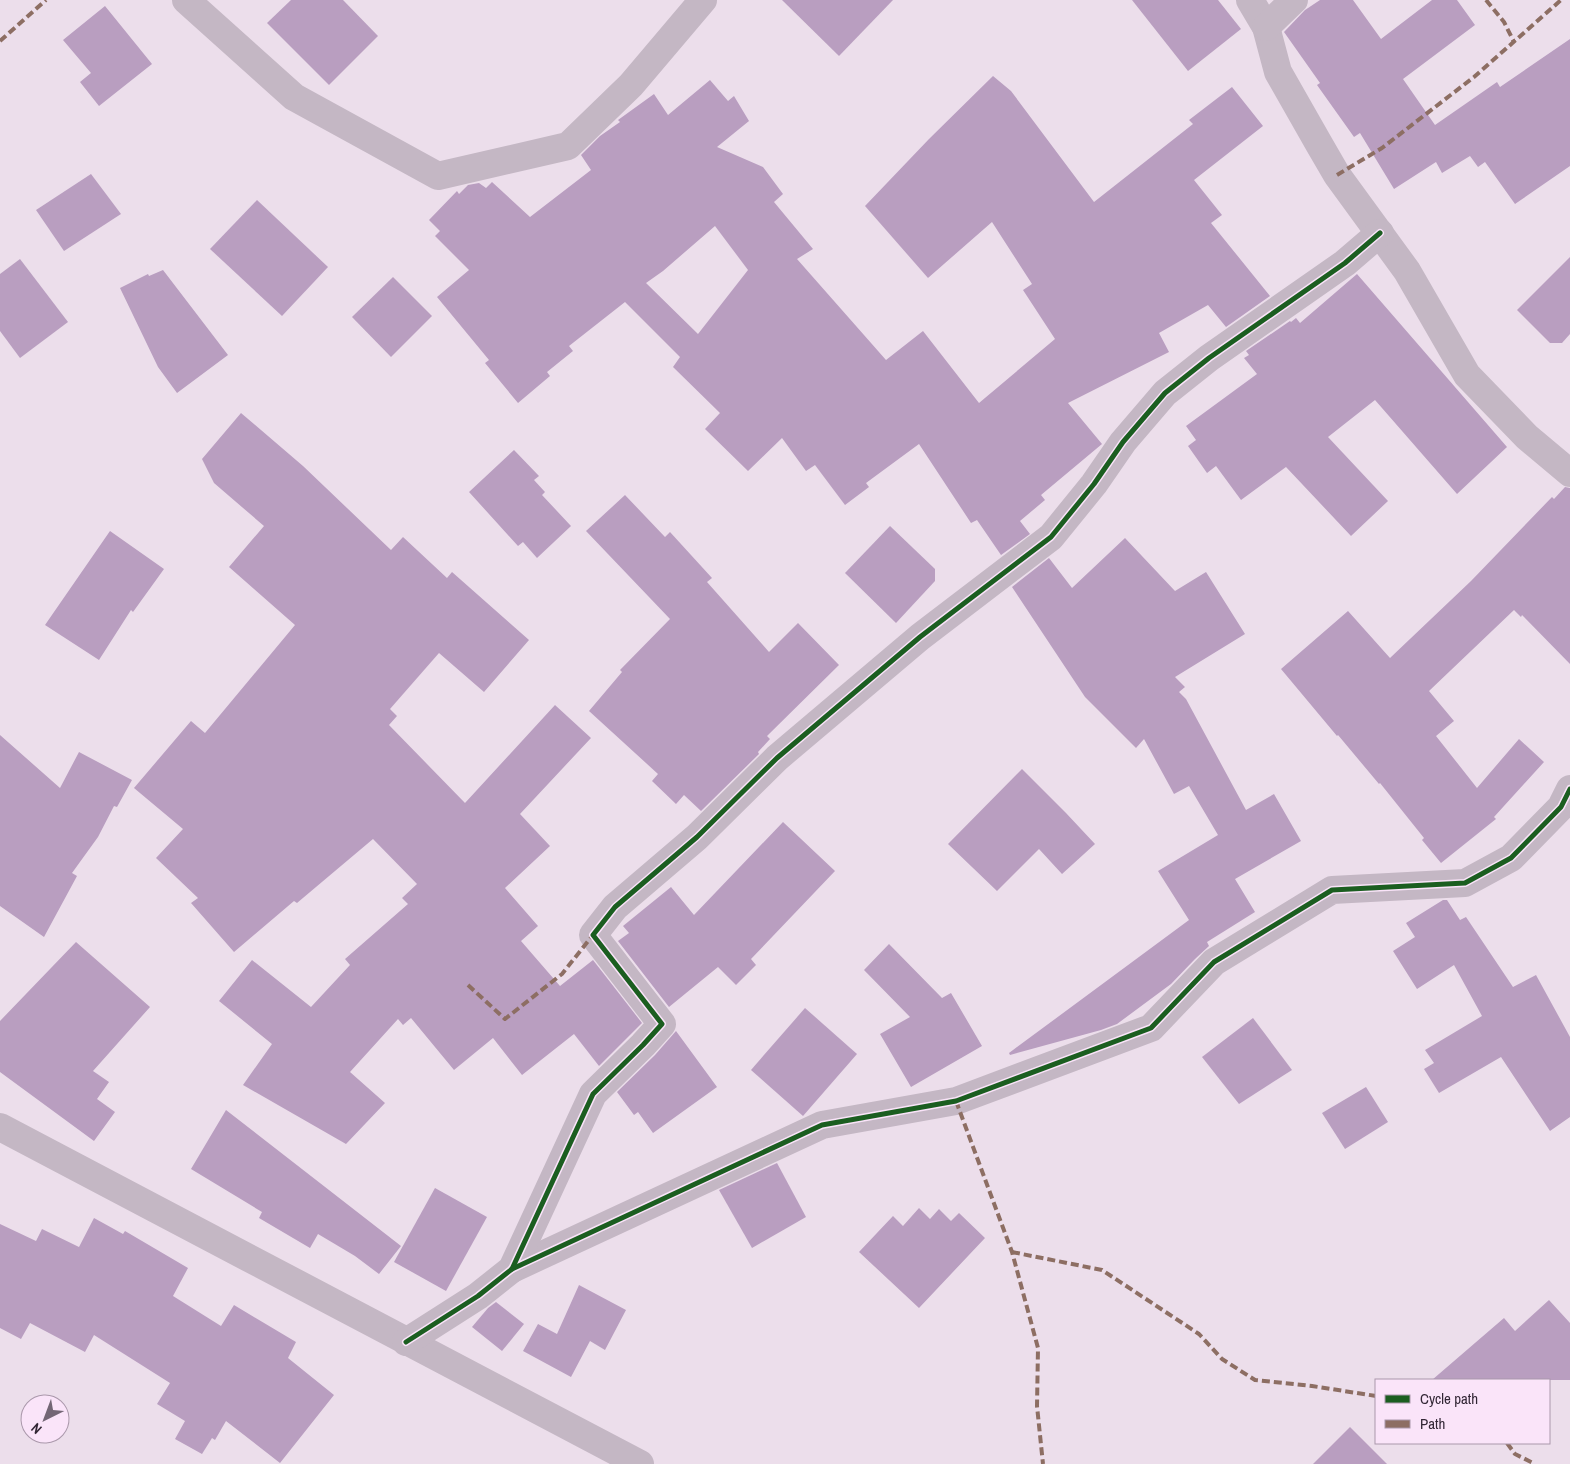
<svg xmlns="http://www.w3.org/2000/svg" width="1570" height="1464" viewBox="0 0 1570 1464" font-family="'Archivo Narrow',sans-serif">
	<rect width="100%" height="100%" fill="#ecdeeb"/>
	<!-- building -->
	<g fill="#b99ec0" fill-rule="evenodd">
		<polygon points="291,0 343,0 378,36 329,85 267,23"/>
		<polygon points="782,0 893,0 839,56"/>
		<polygon points="1132,0 1218,0 1241,29 1188,71"/>
		<polygon points="1320,0 1353,0 1381,39 1432,0 1457,0 1475,25 1403,79 1435,125 1497,82 1500,87 1570,39 1570,166 1515,204 1485,162 1478,167 1470,156 1442,173 1436,162 1394,189 1360,133 1354,137 1317,85 1320,83 1284,32 1305,10"/>
		<polygon points="105,6 152,64 99,106 80,82 91,73 63,40"/>
		<path d="M993,76L1011,91L1094,202L1193,124L1189,120L1232,87L1263,126L1194,180L1222,215L1211,223L1270,296L1226,327L1208,305L1159,333L1169,352L1068,403L1102,444L1041,495L1045,500L1020,521L1030,534L1001,555L977,520L971,523L919,444L866,483L869,487L845,505L815,465L806,471L782,438L748,471L705,429L720,413L673,367L680,357L625,302L569,346L573,351L547,372L550,376L518,403L485,363L489,360L437,297L469,270L435,236L440,231L429,220L457,191L459,194L468,185L479,183L486,188L492,182L530,217L591,170L581,155L600,136L620,122L618,120L654,94L668,115L710,80L728,101L734,96L749,121L717,147L763,167L783,194L774,202L813,249L797,259L886,360L923,331L979,403L1055,339L1023,290L1032,284L992,222L928,278L865,206L929,139ZM715,226L748,270L698,334L646,283L663,271Z"/>
		<polygon points="91,174 121,214 64,251 36,210"/>
		<polygon points="257,200 328,267 282,316 210,249"/>
		<polygon points="1570,257 1570,334 1562,343 1550,343 1517,310"/>
		<polygon points="20,259 68,322 20,358 0,331 0,274"/>
		<polygon points="163,270 228,355 177,393 158,367 120,288 148,274 149,276"/>
		<polygon points="1357,274 1507,447 1457,494 1375,400 1328,437 1388,501 1351,536 1286,467 1241,500 1216,466 1207,473 1188,446 1196,440 1186,426 1257,374 1244,358 1249,355 1246,351 1290,321 1291,322 1296,318 1300,323"/>
		<polygon points="393,277 432,316 391,357 352,317"/>
		<polygon points="241,413 303,466 391,550 403,537 447,578 452,572 529,640 484,692 439,653 390,709 397,716 389,725 465,803 555,705 591,738 520,814 550,846 505,888 538,926 521,941 560,986 593,960 642,1023 599,1066 574,1034 522,1075 493,1038 454,1070 411,1018 403,1025 398,1019 350,1072 385,1103 346,1144 243,1085 272,1044 219,1001 252,960 311,1007 350,965 345,959 408,904 402,898 417,884 373,839 297,903 294,901 234,952 191,903 198,898 156,858 183,829 134,788 191,721 205,733 295,625 229,567 264,526 214,483 202,459"/>
		<polygon points="514,450 539,476 534,480 545,492 542,495 571,526 537,558 523,542 518,546 469,492"/>
		<polygon points="1565,487 1570,488 1570,664 1522,615 1521,617 1514,610 1429,691 1454,721 1436,736 1477,788 1519,739 1544,762 1494,817 1496,819 1441,863 1422,840 1424,838 1380,783 1379,784 1338,735 1337,736 1281,669 1348,611 1390,658 1471,581 1552,497 1554,499"/>
		<polygon points="625,495 665,537 670,532 712,578 707,582 769,652 798,623 839,665 767,736 770,739 758,752 759,754 701,811 684,795 676,804 652,781 658,774 589,711 622,672 620,670 670,619 586,531"/>
		<polygon points="890,526 935,569 935,581 896,623 845,573"/>
		<polygon points="110,531 164,569 133,612 131,610 99,660 45,625"/>
		<polygon points="1125,538 1175,591 1206,572 1245,634 1175,677 1185,687 1179,692 1186,699 1246,810 1274,794 1301,841 1235,879 1255,912 1207,942 1209,946 1195,959 1171,984 1117,1024 1101,1030 1010,1055 1009,1053 1189,920 1158,871 1218,835 1189,786 1174,794 1144,739 1136,748 1085,697 1012,587 1049,558 1072,588"/>
		<polygon points="0,735 60,788 79,752 132,780 117,807 114,806 98,837 72,873 77,876 44,937 0,906"/>
		<polygon points="1022,769 1066,813 1095,844 1062,874 1039,849 997,891 948,844"/>
		<polygon points="783,822 835,871 751,959 756,965 736,985 718,967 669,1007 618,941 629,933 623,926 671,887 694,915"/>
		<polygon points="1443,900 1447,900 1460,920 1466,917 1513,987 1536,975 1570,1037 1570,1117 1550,1131 1501,1057 1439,1093 1424,1069 1434,1063 1425,1050 1482,1016 1454,965 1417,989 1393,951 1415,937 1406,923"/>
		<polygon points="76,942 150,1007 93,1071 109,1082 97,1099 115,1112 94,1141 0,1072 0,1021"/>
		<polygon points="889,944 942,998 951,993 982,1046 911,1087 880,1034 910,1017 864,970"/>
		<polygon points="805,1008 857,1054 803,1116 751,1070"/>
		<polygon points="1253,1018 1292,1070 1239,1104 1202,1057"/>
		<polygon points="676,1031 717,1087 653,1133 638,1112 634,1115 617,1092 655,1055"/>
		<polygon points="1366,1087 1388,1122 1345,1149 1322,1113"/>
		<polygon points="226,1110 401,1246 379,1274 355,1256 318,1234 310,1248 259,1218 262,1212 191,1169"/>
		<polygon points="777,1163 806,1217 752,1248 719,1190"/>
		<polygon points="435,1188 487,1217 446,1291 394,1262"/>
		<polygon points="919,1208 930,1219 939,1209 951,1221 959,1213 985,1238 919,1308 859,1252 893,1216 903,1226"/>
		<polygon points="94,1218 123,1234 125,1231 188,1268 173,1296 221,1326 234,1305 296,1342 288,1358 334,1395 280,1463 226,1421 215,1440 212,1438 202,1454 175,1439 185,1421 157,1404 170,1383 94,1335 85,1352 30,1323 21,1339 0,1328 0,1224 36,1241 42,1229 79,1247"/>
		<polygon points="579,1285 626,1310 605,1350 590,1341 571,1377 523,1351 538,1324 557,1334"/>
		<polygon points="1549,1300 1570,1323 1570,1380 1432,1380 1504,1318 1515,1331"/>
		<polygon points="496,1302 524,1324 502,1351 472,1327 488,1308"/>
		<polygon points="1350,1427 1387,1464 1313,1464"/>
	</g>
	<g fill="none" stroke-linecap="round" stroke-linejoin="round">
		<!-- minor -->
		<g stroke="#c4b7c4" stroke-width="28">
			<polyline points="186,0 294,97 438,176 568,146 631,85 703,0"/>
			<polyline points="1250,0 1266,27 1278,72 1319,144 1337,175 1407,271 1467,375 1527,437 1570,473"/>
			<polyline points="1266,27 1294,0"/>
			<polyline points="0,1127 640,1464"/>
			<polyline points="512,1269 822,1125 956,1101 1151,1028 1214,962 1332,890 1465,883 1511,858 1561,807 1570,789"/>
			<polyline points="406,1342 478,1296 512,1269 593,1094 643,1045 662,1024 593,935 615,907 697,837 777,758 920,637 1051,537 1094,484 1123,442 1165,393 1209,358 1345,263 1380,233"/>
		</g>
		<!-- quiet -->
		<g stroke="#8d6e63" stroke-width="4" stroke-dasharray="8 4" stroke-linecap="butt">
			<polyline points="1486,0 1504,22 1514,42"/>
			<polyline points="0,41 46,0"/>
			<polyline points="1337,175 1382,148 1474,77 1561,0"/>
			<polyline points="468,985 505,1019 562,974 593,935"/>
			<polyline points="956,1101 1012,1252 1038,1348 1037,1406 1043,1464"/>
			<polyline points="1012,1252 1102,1270 1199,1334 1222,1359 1255,1380 1312,1386 1376,1396"/>
			<polyline points="1507,1443 1515,1454 1535,1464"/>
		</g>
		<defs>
			<g id="cycleway">
				<polyline points="512,1269 822,1125 956,1101 1151,1028 1214,962 1332,890 1465,883 1511,858 1561,807 1570,789"/>
				<polyline points="406,1342 478,1296 512,1269 593,1094 643,1045 662,1024 593,935 615,907 697,837 777,758 920,637 1051,537 1094,484 1123,442 1165,393 1209,358 1345,263 1380,233"/>
			</g>
		</defs>
		<!-- cycleway casing -->
		<use href="#cycleway" stroke="#fae4f9" stroke-width="8"/>
		<!-- cycleway -->
		<use href="#cycleway" stroke="#1b5e20" stroke-width="5"/>
	</g>
	<!-- legend -->
	<rect x="1375" y="1379" width="175" height="65" fill="#fae4f9" stroke="#aa98ab"/>
	<rect x="1385" y="1395" width="25" height="8" fill="#1b5e20" stroke="#aa98ab"/>
	<text x="1420" y="1404" font-size="15" fill="#322635">Cycle path</text>
	<rect x="1385" y="1420" width="25" height="8" fill="#8d6e63" stroke="#aa98ab"/>
	<text x="1420" y="1429" font-size="15" fill="#322635">Path</text>
	<!-- north arrow -->
	<g transform="translate(45 1419) rotate(222)"><circle r="24" fill="#fae4f9" stroke="#aa98ab"/>
	<path d="M0-4L9 19L0 12L-9 19Z" fill="#736675"/>
	<text y="-8" font-size="14" font-weight="bold" text-anchor="middle" fill="#322635">N</text>
	</g>
</svg>
